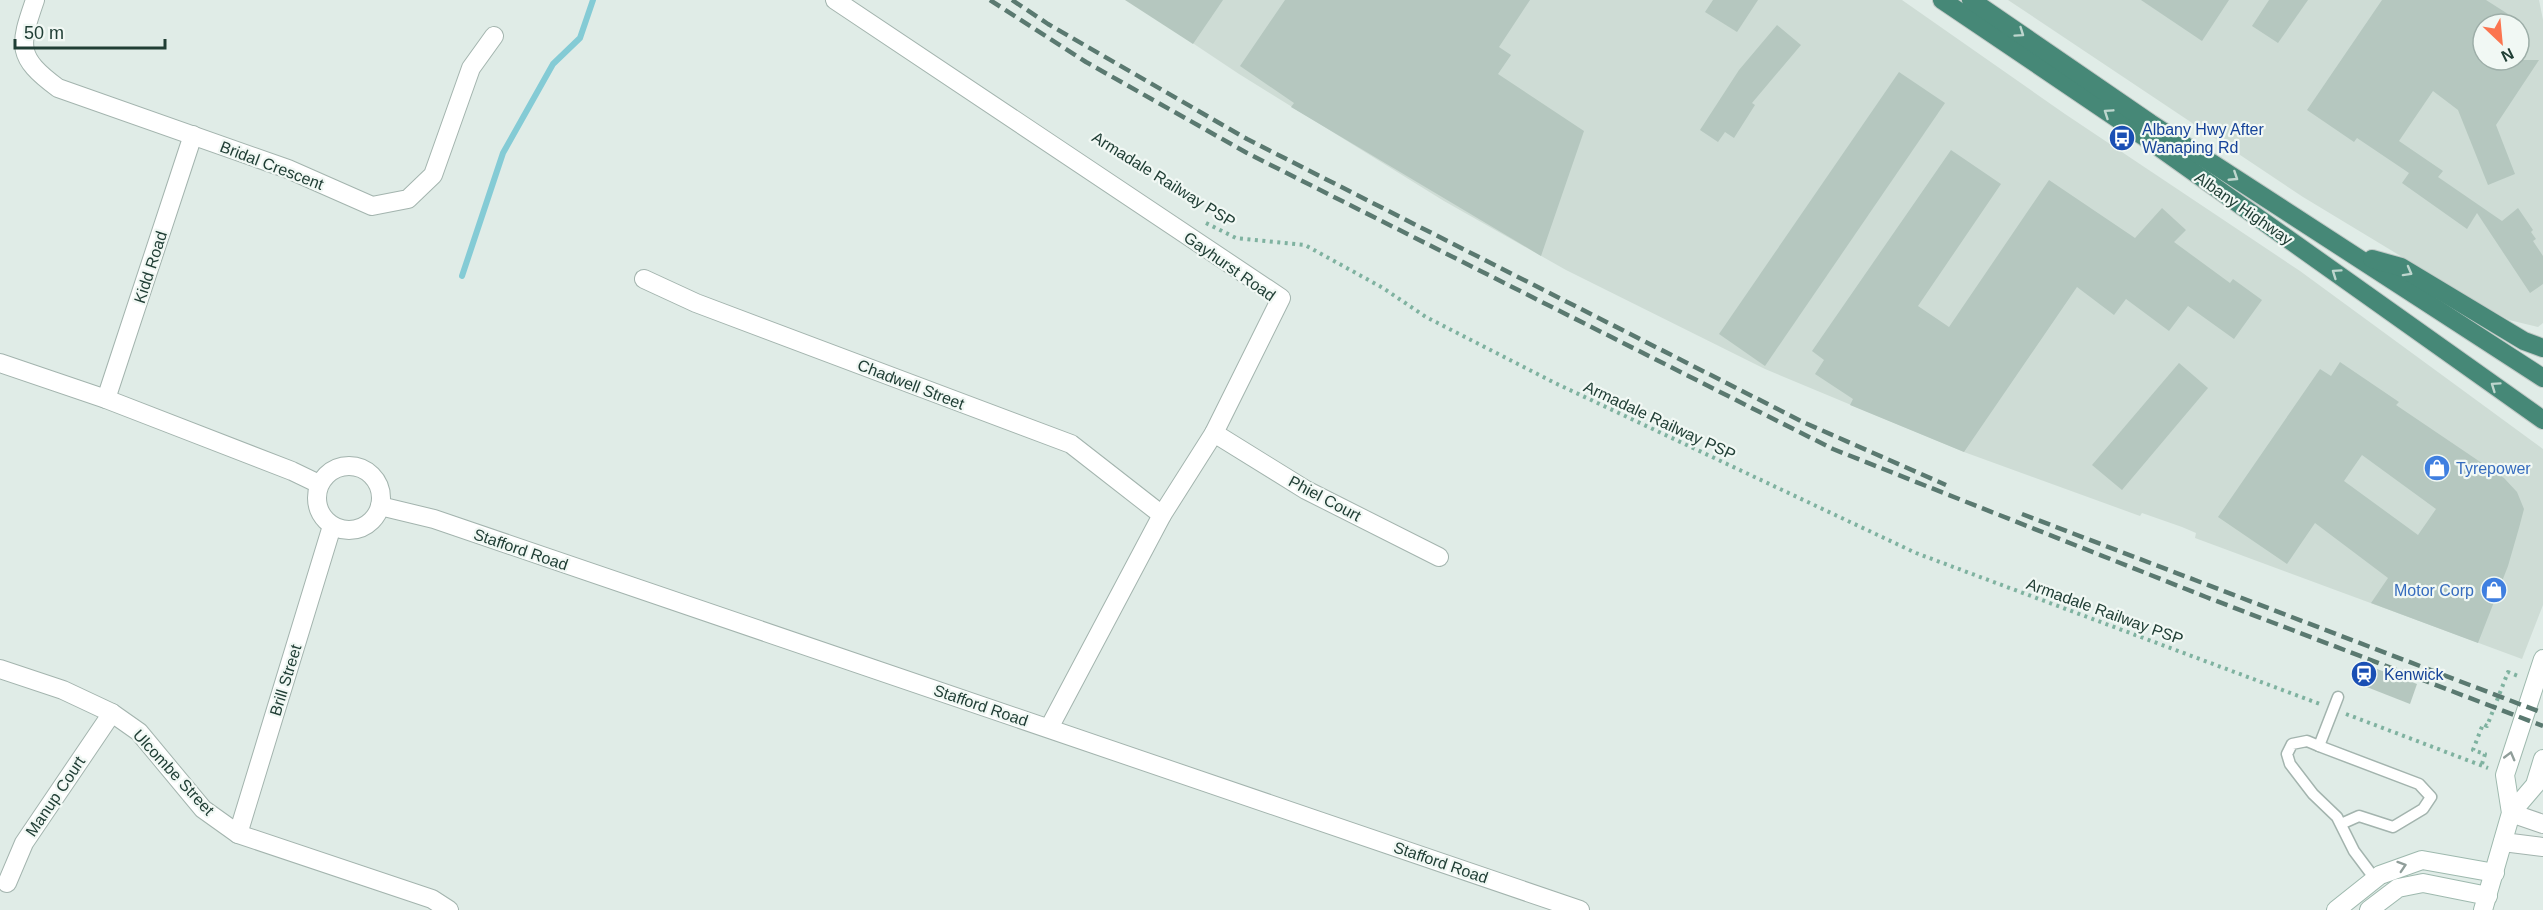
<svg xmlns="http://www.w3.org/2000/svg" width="2543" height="910" viewBox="0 0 2543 910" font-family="Helvetica,sans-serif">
	<rect width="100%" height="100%" fill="#e0ece7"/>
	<!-- built -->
	<g fill="#cedcd5" fill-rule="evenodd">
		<polygon points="1128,0 1902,0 2065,114 2300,271 2543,449 2543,605 2522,659 2195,538 2196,533 2182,527 2142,513 2140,516 1964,452 1765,369 1566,270 1444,201 1239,74"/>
		<path d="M2008,0H2539L2543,20V323L2538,327L2509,320L2480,304L2303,197ZM2483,24H2519V60H2483Z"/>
	</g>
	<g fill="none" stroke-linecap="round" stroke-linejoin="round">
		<!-- stream -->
		<polyline stroke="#84cbd5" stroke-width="6" points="462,276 503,153 553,64 580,38 593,0"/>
	</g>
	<!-- building -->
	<g fill="#b5c7bf" fill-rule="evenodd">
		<polygon points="1125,0 1223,0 1193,44"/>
		<polygon points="1285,0 1530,0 1499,47 1511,55 1498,74 1584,131 1541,256 1291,107 1294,103 1240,66"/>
		<polygon points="1713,0 1758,0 1737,32 1705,12"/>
		<polygon points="2141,0 2229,0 2202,41"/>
		<polygon points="2269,0 2308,0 2278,43 2252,26"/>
		<polygon points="2382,0 2486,0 2508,14 2501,24 2483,24 2483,60 2539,60 2496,125 2515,174 2488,185 2458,110 2433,91 2399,141 2443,171 2438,177 2502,221 2518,208 2533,230 2531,232 2536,239 2533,241 2543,256 2543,284 2530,293 2477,213 2467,229 2402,183 2409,173 2357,138 2354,142 2307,110"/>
		<polygon points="1777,25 1801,45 1752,103 1755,105 1734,138 1725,132 1718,142 1700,130 1739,70"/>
		<polygon points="1899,72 1945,103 1765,366 1719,334"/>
		<polygon points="1951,150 2001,184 1918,306 1949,327 2049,180 2135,238 2162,208 2186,230 2174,242 2230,283 2233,279 2262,300 2234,339 2188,306 2169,331 2126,299 2114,315 2077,287 1964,452 1850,405 1853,399 1815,374 1824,360 1812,351"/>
		<path d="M2340,362L2399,402L2396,405L2504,478L2517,492L2524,509L2519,528L2508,566L2478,643L2371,603L2388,578L2315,523L2287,564L2218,517L2320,369L2331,376ZM2362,455L2436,509L2418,535L2344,481Z"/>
		<polygon points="2179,363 2208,388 2122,490 2092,465"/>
		<polygon points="2361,663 2417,684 2410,704 2354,682"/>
	</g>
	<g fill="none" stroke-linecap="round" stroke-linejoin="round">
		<defs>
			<g id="service">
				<polyline points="2319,746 2338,697"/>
				<polyline points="2341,824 2359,816 2393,827 2423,809 2431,797 2419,784 2319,746 2307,741 2292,744 2287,754 2290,764 2313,794 2337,817 2354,851 2375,879"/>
			</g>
			<g id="minor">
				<path d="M35,0C19,46 16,57 58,88L288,169L372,206L408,199L433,175L471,68L494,36"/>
				<polyline points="835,0 1281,298 1214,433 1162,515 1049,728"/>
				<polyline points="644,279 696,303 1071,444 1162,515"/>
				<polyline points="0,363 106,399 292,471 319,484"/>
				<polyline points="106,399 193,135"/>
				<polyline points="1214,433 1306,490 1439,557"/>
				<circle cx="349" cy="498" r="32"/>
				<polyline points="380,506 434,519 1580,910"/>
				<polyline points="0,669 63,690 112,713 139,732 203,809 238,834 432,899 449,910"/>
				<polyline points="2511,813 2543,824"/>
				<polyline points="238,834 332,526"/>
				<polyline points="2503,842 2543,847"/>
				<polyline points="7,883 24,843 112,713"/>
			</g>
			<g id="secondary">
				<polyline points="2511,813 2535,785 2543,759"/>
				<polyline points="2336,910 2380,875 2422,860 2495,873"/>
				<polyline points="2369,910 2398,888 2423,883 2488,896"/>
				<polyline points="2483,910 2511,813 2505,775 2543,659"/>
			</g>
			<g id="trunk">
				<polyline points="1942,0 2143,136 2543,420"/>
				<polyline points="1971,0 2150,123 2543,378"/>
				<polyline points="2372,259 2401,267 2524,341 2543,348"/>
			</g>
		</defs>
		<!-- service casing -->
		<use href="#service" stroke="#a3b4ae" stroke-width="13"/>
		<!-- minor casing -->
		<use href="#minor" stroke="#a3b4ae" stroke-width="20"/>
		<!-- secondary casing -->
		<use href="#secondary" stroke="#9eb9ae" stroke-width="20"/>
		<!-- trunk casing -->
		<use href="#trunk" stroke="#c1c9c6" stroke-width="20"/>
		<!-- path -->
		<g stroke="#7fb2a0" stroke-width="4" stroke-dasharray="3 4.5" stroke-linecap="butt">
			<polyline points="1206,223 1236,238 1305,245 1383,288 1426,317 1555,383 1916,553 2320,704"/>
			<polyline points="2346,714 2488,768"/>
			<polyline points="2482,764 2485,754 2473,750 2483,724 2487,726 2508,672 2518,676"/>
		</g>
		<!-- service -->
		<use href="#service" stroke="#fff" stroke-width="10"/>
		<!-- minor -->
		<use href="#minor" stroke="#fff" stroke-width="18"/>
		<!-- secondary -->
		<use href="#secondary" stroke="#fff" stroke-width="18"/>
		<!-- trunk -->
		<use href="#trunk" stroke="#468877" stroke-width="18"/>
		<!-- rail -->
		<g stroke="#5a7970" stroke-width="4.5" stroke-dasharray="12 6" stroke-linecap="butt">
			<polyline points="990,0 1086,62 1247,153 1833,449 2206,597 2543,726"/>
			<polyline points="1012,0 1048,24 1247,139 1805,423 1946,485"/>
			<polyline points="2022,514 2543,713"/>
		</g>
	</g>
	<!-- one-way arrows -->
	<defs><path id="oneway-chevron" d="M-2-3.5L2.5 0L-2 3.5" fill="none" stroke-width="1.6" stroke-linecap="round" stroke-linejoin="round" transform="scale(1.5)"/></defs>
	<g stroke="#bed6ce">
		<use href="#oneway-chevron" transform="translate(2020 33) rotate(35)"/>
		<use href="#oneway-chevron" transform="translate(2108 113) rotate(-146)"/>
		<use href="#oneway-chevron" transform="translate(2234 177) rotate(33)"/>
		<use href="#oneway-chevron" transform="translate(2408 272) rotate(29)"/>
		<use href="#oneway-chevron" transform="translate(2336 273) rotate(-145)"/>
		<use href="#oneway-chevron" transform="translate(2495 386) rotate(-145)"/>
	</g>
	<g stroke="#909e9a">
		<use href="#oneway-chevron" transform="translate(2510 756) rotate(-75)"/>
		<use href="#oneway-chevron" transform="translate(2402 866) rotate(-18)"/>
	</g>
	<!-- icons -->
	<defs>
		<symbol id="bus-disc" viewBox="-11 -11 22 22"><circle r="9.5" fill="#1a4fb4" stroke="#f1f8f4"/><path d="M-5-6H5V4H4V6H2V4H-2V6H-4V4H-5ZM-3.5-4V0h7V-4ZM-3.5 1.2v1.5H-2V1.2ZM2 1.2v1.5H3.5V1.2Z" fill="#fff"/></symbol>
		<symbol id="shop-disc" viewBox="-11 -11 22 22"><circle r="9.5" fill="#3f7fe0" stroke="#f1f8f4"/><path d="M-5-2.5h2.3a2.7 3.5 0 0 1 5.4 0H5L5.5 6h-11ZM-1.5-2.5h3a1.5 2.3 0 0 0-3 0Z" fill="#fff"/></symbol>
		<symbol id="station-disc" viewBox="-11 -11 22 22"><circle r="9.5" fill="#1a4fb4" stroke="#f1f8f4"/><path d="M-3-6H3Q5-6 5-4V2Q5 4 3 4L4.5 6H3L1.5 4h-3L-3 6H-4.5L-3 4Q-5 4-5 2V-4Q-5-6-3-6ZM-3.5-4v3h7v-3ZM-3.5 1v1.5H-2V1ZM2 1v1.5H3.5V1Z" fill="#fff"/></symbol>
	</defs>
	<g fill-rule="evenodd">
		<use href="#bus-disc" x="2107" y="123" width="30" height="30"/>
		<use href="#shop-disc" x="2422" y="453" width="30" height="30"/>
		<use href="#shop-disc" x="2479" y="575" width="30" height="30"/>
		<use href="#station-disc" x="2349" y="659" width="30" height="30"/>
	</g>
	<g text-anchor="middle" stroke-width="4.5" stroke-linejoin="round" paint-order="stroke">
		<!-- transit labels -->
		<g font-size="16" fill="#164399" stroke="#f1f8f4" text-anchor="start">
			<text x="2142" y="135">Albany Hwy After<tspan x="2142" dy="18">Wanaping Rd</tspan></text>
			<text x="2384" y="680">Kenwick</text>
		</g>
		<!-- street labels -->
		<g font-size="16" fill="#203e35" stroke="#f1f8f4">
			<text transform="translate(272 165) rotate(21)" y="6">Bridal Crescent</text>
			<text transform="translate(1164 179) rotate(32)" y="6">Armadale Railway PSP</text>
			<text transform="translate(2244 208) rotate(35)" y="6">Albany Highway</text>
			<text transform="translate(1230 266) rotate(35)" y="6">Gayhurst Road</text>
			<text transform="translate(150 267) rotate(-72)" y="6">Kidd Road</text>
			<text transform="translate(911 384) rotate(21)" y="6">Chadwell Street</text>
			<text transform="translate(1660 420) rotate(25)" y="6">Armadale Railway PSP</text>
			<text transform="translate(1325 498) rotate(28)" y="6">Phiel Court</text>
			<text transform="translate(521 549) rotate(19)" y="6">Stafford Road</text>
			<text transform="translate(2105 611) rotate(20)" y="6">Armadale Railway PSP</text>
			<text transform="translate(285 680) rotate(-73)" y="6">Brill Street</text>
			<text transform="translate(981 705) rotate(19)" y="6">Stafford Road</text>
			<text transform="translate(174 772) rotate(47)" y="6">Ulcombe Street</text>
			<text transform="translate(55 796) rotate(-56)" y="6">Manup Court</text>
			<text transform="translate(1441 862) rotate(19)" y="6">Stafford Road</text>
		</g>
		<!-- shop labels -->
		<g font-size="16" fill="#366cbe" stroke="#f1f8f4" text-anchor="start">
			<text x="2456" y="474">Tyrepower</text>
			<text x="2474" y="596" text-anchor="end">Motor Corp</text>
		</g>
	</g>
	<!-- north arrow -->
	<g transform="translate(2501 42) rotate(154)"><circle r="28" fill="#f1f8f4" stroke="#9daea8" stroke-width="1.5"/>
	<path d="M0-4.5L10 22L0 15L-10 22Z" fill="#fb7550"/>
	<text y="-9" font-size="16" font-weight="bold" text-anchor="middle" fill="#203e35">N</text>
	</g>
	<!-- scale -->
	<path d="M15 39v9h150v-9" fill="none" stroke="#203e35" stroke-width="3"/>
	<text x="24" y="39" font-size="18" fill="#203e35" stroke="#f1f8f4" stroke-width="4.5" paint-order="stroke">50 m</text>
</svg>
